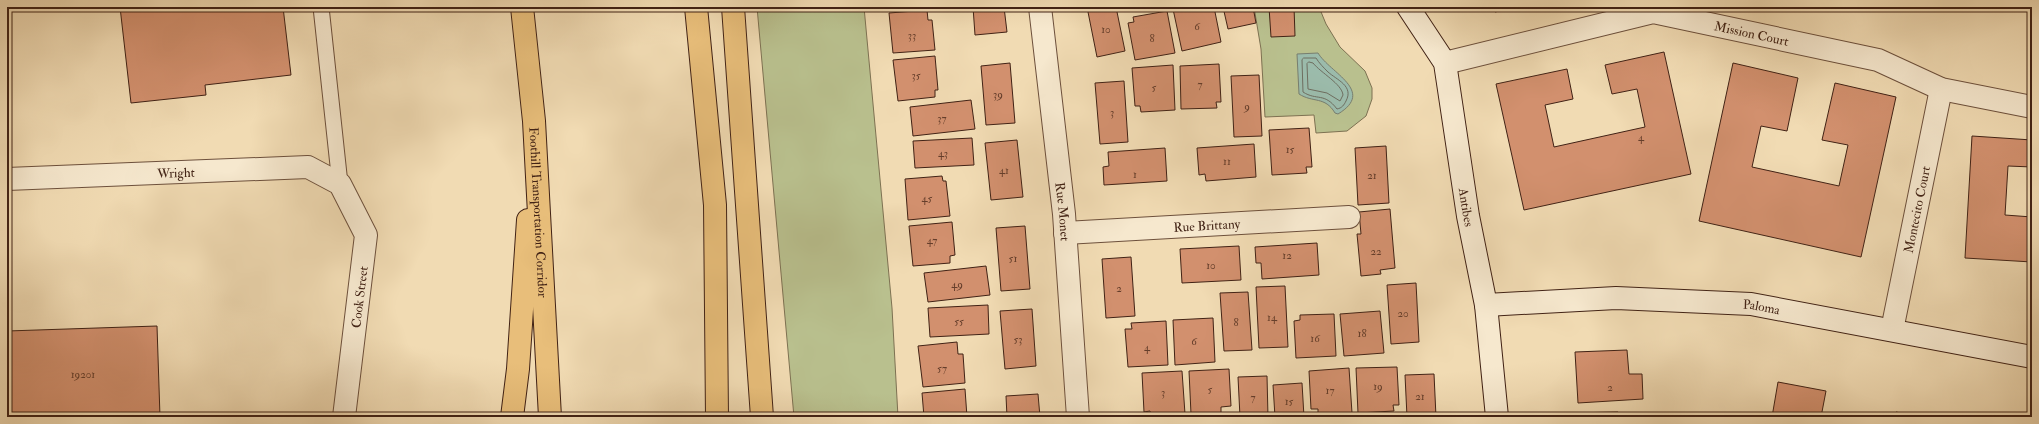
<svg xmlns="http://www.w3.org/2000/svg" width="2039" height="424" viewBox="0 0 2039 424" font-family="'IM FELL Double Pica',serif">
	<rect width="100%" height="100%" fill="#f1dbb3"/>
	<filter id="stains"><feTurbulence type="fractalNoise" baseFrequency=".005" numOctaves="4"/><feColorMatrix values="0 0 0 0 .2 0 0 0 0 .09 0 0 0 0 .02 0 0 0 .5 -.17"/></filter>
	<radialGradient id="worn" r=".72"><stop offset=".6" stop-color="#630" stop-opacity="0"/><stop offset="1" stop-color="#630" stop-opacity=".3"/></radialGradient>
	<!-- green -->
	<g fill="#b9c08e" stroke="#7d7152">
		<polygon points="757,7 864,7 892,308 898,417 794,417"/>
		<polygon points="1254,7 1319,7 1326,24 1340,47 1365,71 1372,88 1372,99 1366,116 1347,131 1316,133 1314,115 1265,117 1261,49"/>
	</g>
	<!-- water -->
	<path fill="#9bbbab" stroke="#777e6f" d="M1318,53C1330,73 1376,91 1338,114L1335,113C1325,96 1313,103 1299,94L1297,54Z"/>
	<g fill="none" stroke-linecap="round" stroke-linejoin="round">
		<!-- shore -->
		<g stroke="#6e6e60" stroke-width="1">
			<path d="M1304,58H1316C1319,63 1324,68 1328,72C1337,80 1354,86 1346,101C1344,105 1342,108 1337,109C1324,92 1317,101 1303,92L1302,60Z"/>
			<path d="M1309,62L1313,63C1321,73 1342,84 1343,95L1340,101L1327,93L1308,89L1307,64Z"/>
		</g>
	</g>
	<!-- building -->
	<g fill="#d2906e" stroke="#412215">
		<polygon points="120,7 283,7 291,75 205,85 206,95 131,103"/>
		<polygon points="973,7 1004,7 1007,32 975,35"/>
		<polygon points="1087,7 1116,7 1125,51 1097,57"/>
		<polygon points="1184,7 1214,7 1221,42 1182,51 1173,9"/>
		<polygon points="1223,7 1253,7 1256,23 1228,29"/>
		<polygon points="1269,7 1294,7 1295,36 1271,37"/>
		<polygon points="1494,7 1518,7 1495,12"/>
		<polygon points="927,10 928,20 932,20 935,50 893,53 889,13"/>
		<polygon points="1167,11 1175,53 1135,60 1128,23 1134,22 1133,17"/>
		<polygon points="1664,52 1691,174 1524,210 1496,84 1567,69 1573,99 1545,105 1554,147 1645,127 1637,89 1612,94 1605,65"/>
		<polygon points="935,56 938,90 935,90 935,97 898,101 893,60"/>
		<polygon points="1010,63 1015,123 986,125 981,66"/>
		<polygon points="1733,63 1798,78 1787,131 1761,126 1752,167 1839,186 1848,145 1822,140 1835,83 1896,97 1861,257 1699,221"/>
		<polygon points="1219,64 1221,102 1216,102 1217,108 1181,109 1180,66"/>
		<polygon points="1173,65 1175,110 1141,112 1140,106 1135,106 1132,68"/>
		<polygon points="1259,75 1262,136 1234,137 1231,76"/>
		<polygon points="1124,81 1128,142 1100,144 1095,83"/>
		<polygon points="971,100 975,129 913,136 910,107"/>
		<polygon points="1309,128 1312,167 1306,167 1307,173 1272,175 1269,130"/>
		<polygon points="1972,136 2032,140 2032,167 2008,166 2005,215 2032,217 2032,262 1965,258"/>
		<polygon points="972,138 974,165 915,168 913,141"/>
		<polygon points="1017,140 1023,197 991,200 985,143"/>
		<polygon points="1254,144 1256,177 1206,181 1205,174 1199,175 1197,148"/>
		<polygon points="1386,146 1389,203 1358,205 1355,148"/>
		<polygon points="1165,148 1167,181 1104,185 1103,167 1109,166 1108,152"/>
		<polygon points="942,176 943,181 946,181 950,216 908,220 905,179"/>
		<polygon points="1390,209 1395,268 1380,270 1381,274 1361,276 1357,234 1361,234 1359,212"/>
		<polygon points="952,222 955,255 950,256 950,263 913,266 909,226"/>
		<polygon points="1025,226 1030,289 1001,291 996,228"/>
		<polygon points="1317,243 1319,275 1262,279 1261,263 1256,263 1255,247"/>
		<polygon points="1239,246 1241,280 1182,283 1180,249"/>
		<polygon points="1131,257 1135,316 1106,318 1102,259"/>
		<polygon points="986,266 990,295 928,302 924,273"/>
		<polygon points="1416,283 1419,342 1391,344 1387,285"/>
		<polygon points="1285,286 1288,347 1259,348 1256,287"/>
		<polygon points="1248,292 1252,350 1224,351 1220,293"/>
		<polygon points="988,305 989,334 930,337 928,308"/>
		<polygon points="1032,309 1036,366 1005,369 1000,311"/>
		<polygon points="1380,311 1384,353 1344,356 1340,314"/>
		<polygon points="1334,314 1336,356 1296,358 1294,321 1300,320 1300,315"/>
		<polygon points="1213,318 1215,362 1175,365 1173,320"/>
		<polygon points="1166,321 1168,365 1128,367 1125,329 1132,329 1131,323"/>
		<polygon points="157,326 160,417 7,417 7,331"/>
		<polygon points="957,342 958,354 963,354 965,383 923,387 918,346"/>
		<polygon points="1627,350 1629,374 1642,374 1643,399 1578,403 1575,352"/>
		<polygon points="1397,367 1399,405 1393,405 1394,411 1358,413 1356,368"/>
		<polygon points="1349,368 1352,413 1318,416 1318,409 1311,409 1309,371"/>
		<polygon points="1229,369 1231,406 1221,407 1221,413 1191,414 1189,371"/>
		<polygon points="1182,371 1185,414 1151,416 1150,411 1144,412 1142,373"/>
		<polygon points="1434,374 1436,417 1407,417 1405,375"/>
		<polygon points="1267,376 1268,417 1240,417 1238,377"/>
		<polygon points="1778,382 1826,391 1821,417 1772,417"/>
		<polygon points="1302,383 1304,417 1275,417 1273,385"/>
		<polygon points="965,389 967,417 924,417 922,393"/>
		<polygon points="1038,394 1040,417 1007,417 1006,396"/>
		<polygon points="1618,412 1619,417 1569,417 1569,413"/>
		<polygon points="1896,412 1919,417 1895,417"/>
	</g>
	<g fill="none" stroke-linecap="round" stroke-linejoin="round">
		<defs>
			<polyline id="lane" points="321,7 340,184"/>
			<g id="street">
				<path id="s1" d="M1040,7L1064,214L1078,417"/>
				<path id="s2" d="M1445,63L1653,12L1878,60L1941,89L2032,107"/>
				<path id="s3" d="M7,179L308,167L340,184L366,235L344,417"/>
				<path id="s4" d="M1065,233L1349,217"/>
				<path id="s5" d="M1892,330L1941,89"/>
			</g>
			<g id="secondary">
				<path id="s6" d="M1408,7L1445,63L1468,216L1486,305L1497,417"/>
				<path id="s7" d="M1486,305L1616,298L1751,304L2032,357"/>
			</g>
			<g id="highway">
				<path id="s8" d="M522,7L534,121L550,417"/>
				<polyline points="696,7 715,205 717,417"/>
				<polyline points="733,7 762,417"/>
				<polyline points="512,417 518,369 528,220"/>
			</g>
		</defs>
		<!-- lane casing -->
		<use href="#lane" stroke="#6d503c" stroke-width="17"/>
		<!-- street casing -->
		<use href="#street" stroke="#6d503c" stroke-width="24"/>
		<!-- secondary casing -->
		<use href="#secondary" stroke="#412215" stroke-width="24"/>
		<!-- highway casing -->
		<use href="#highway" stroke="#412215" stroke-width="24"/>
		<!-- lane -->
		<use href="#lane" stroke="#f6e8ce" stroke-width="15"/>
		<!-- street -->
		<use href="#street" stroke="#f6e8ce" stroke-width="22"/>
		<!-- secondary -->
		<use href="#secondary" stroke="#f6e8ce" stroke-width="22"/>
		<!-- highway -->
		<use href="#highway" stroke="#e8be7a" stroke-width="22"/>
	</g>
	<g text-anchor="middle" stroke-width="3" stroke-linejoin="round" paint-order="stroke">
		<!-- number labels -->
		<g font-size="11" fill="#653e2b">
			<text x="1197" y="30">6</text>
			<text x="1106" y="33">10</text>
			<text x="912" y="39">33</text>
			<text x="1152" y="42">8</text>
			<text x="916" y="79">35</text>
			<text x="1200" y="88">7</text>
			<text x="1154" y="91">5</text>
			<text x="998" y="98">39</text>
			<text x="1247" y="110">9</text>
			<text x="1112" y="116">3</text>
			<text x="942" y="122">37</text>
			<text x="1641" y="141">4</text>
			<text x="1290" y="153">15</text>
			<text x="943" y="157">43</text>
			<text x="1227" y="165">11</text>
			<text x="1004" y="174">41</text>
			<text x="1135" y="178">1</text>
			<text x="1372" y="179">21</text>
			<text x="927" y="202">45</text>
			<text x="932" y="244">47</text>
			<text x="1376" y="255">22</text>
			<text x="1287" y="259">12</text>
			<text x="1013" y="262">51</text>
			<text x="1211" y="269">10</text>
			<text x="957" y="288">49</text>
			<text x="1119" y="292">2</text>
			<text x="1403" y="317">20</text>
			<text x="1272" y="321">14</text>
			<text x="959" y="325">55</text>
			<text x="1236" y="326">8</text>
			<text x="1362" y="337">18</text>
			<text x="1315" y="342">16</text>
			<text x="1018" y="343">53</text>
			<text x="1194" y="345">6</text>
			<text x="1147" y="351">4</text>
			<text x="942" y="372">57</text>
			<text x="83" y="378">19201</text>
			<text x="1378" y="390">19</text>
			<text x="1610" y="391">2</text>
			<text x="1210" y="393">5</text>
			<text x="1330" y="394">17</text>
			<text x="1163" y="396">3</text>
			<text x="1420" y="400">21</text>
			<text x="1253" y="401">7</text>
			<text x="1289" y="405">15</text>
		</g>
		<!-- street labels -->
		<g font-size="13" fill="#412215" stroke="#f6e8ce">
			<text dy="5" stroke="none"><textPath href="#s2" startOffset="315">Mission Court</textPath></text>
			<text dy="5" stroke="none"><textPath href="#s3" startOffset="169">Wright</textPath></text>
			<text dy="5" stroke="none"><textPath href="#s6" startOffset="213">Antibes</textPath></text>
			<text dy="5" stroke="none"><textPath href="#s5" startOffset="123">Montecito Court</textPath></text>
			<text dy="5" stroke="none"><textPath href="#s8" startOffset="206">Foothill Transportation Corridor</textPath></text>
			<text dy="5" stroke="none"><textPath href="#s1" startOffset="206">Rue Monet</textPath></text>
			<text dy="5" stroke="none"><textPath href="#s4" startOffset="142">Rue Brittany</textPath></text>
			<text transform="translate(359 297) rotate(-83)" y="5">Cook Street</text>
			<text dy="5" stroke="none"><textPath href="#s7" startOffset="276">Paloma</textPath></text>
		</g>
	</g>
	<!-- margin -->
	<rect width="2039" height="424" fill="none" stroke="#f1dbb3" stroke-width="24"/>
	<rect x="8" y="8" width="2023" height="408" fill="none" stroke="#412215" stroke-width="2"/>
	<rect x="12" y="12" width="2015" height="400" fill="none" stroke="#412215"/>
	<rect width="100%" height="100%" filter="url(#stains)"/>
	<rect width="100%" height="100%" fill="url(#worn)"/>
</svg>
